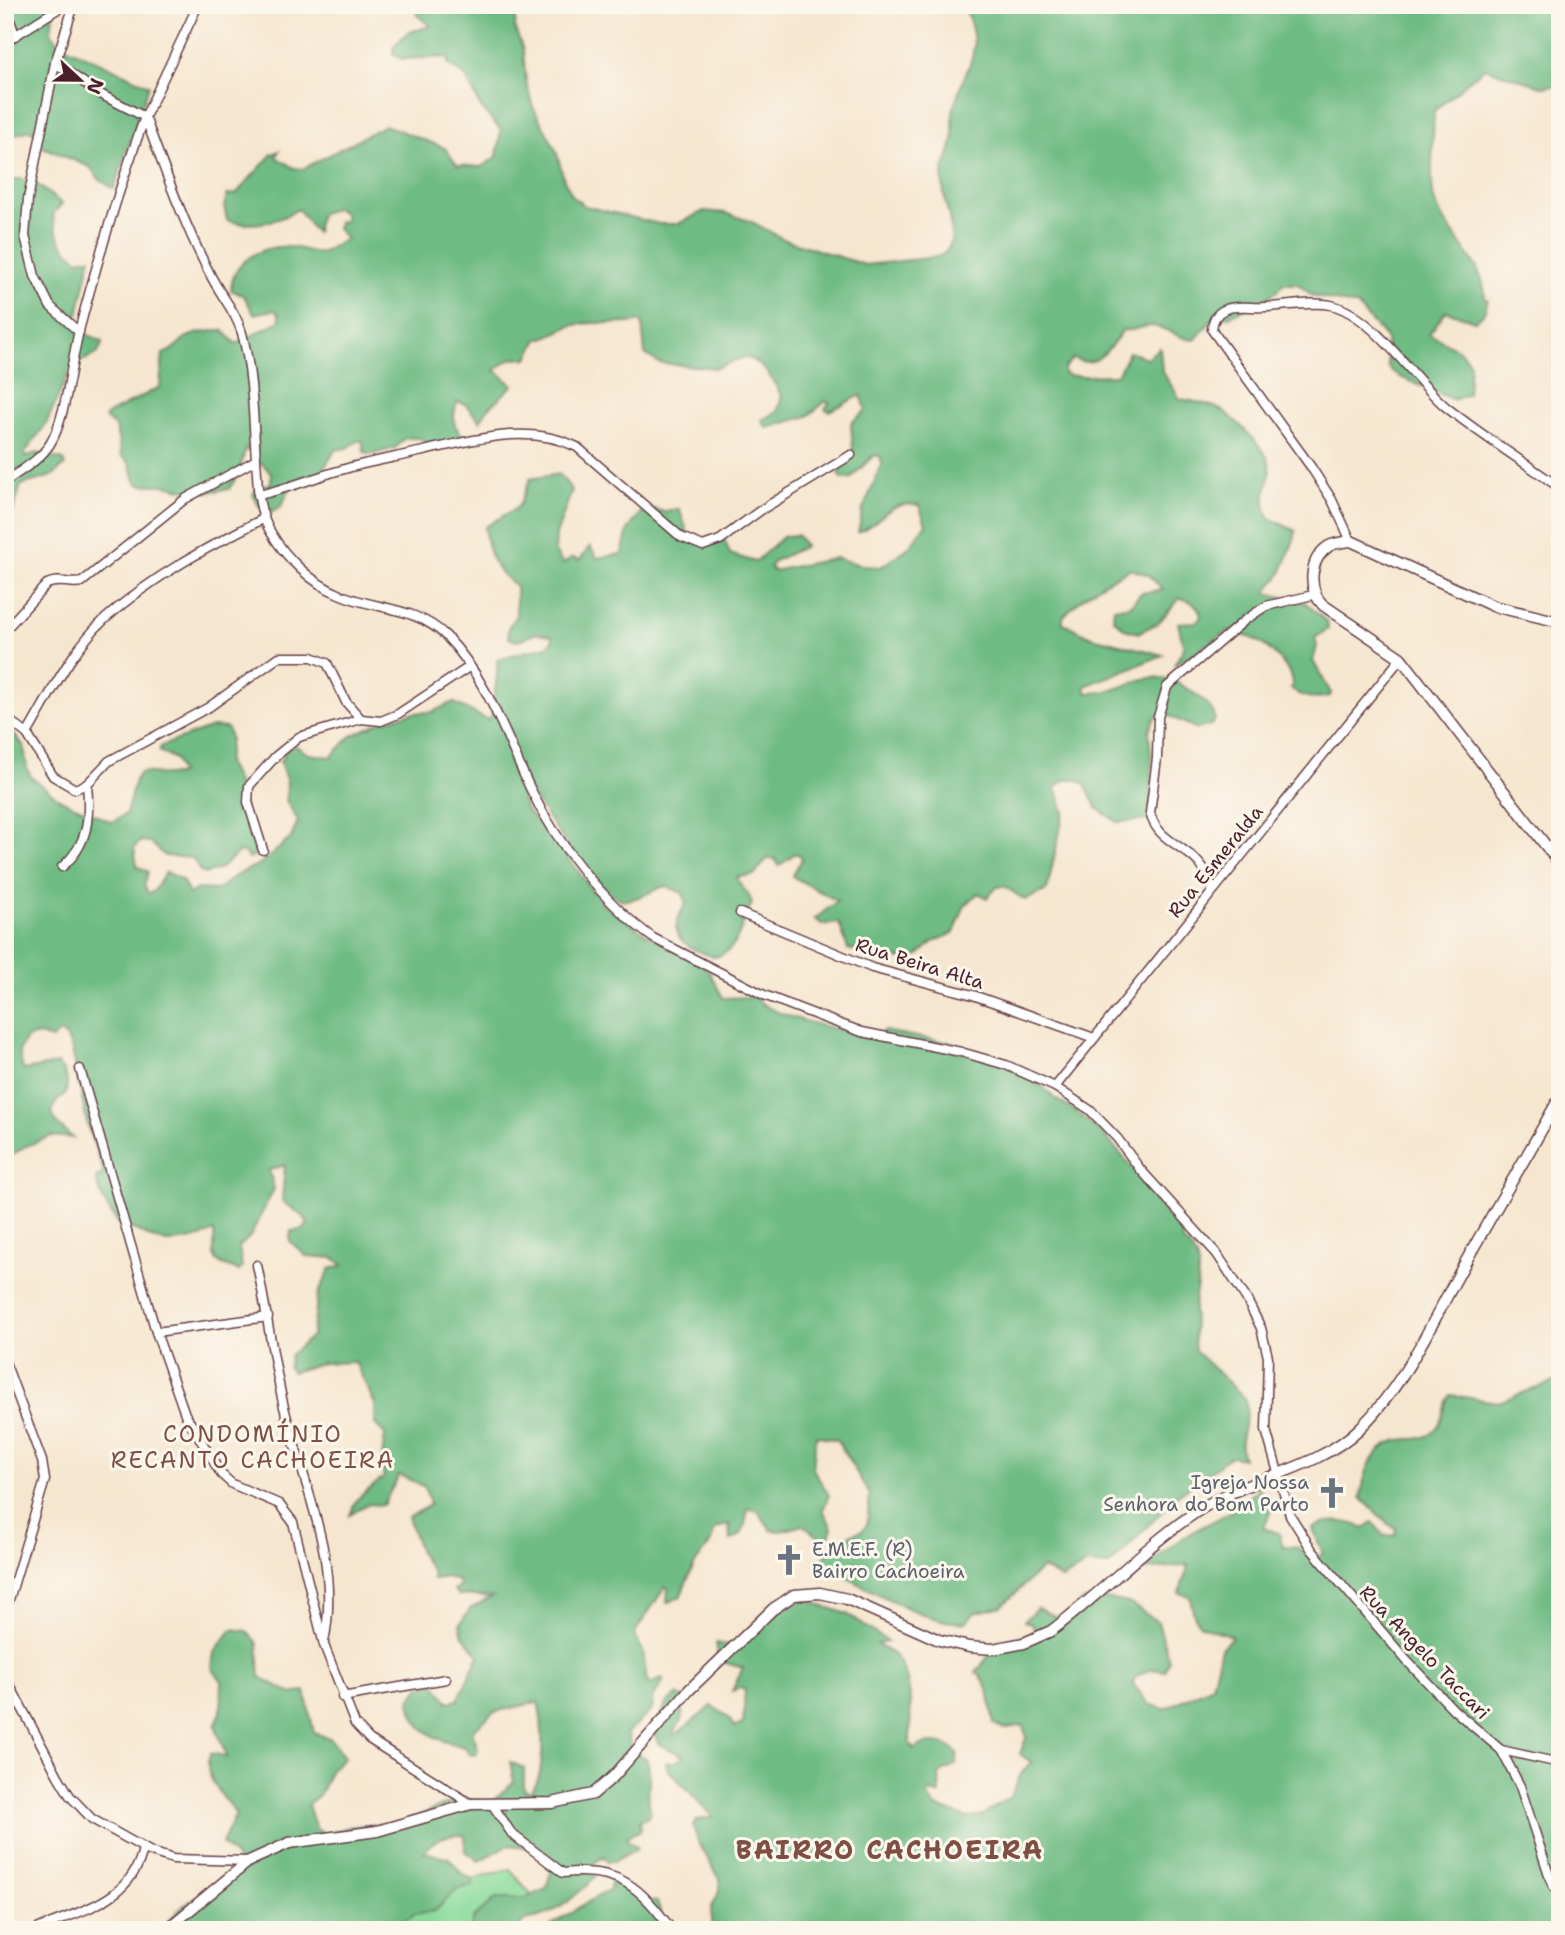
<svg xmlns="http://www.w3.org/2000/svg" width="1565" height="1935" viewBox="0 0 1565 1935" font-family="'Shantell Sans',sans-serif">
	<rect width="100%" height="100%" fill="#fbf7ec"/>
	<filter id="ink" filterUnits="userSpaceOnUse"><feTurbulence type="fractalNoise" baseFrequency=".0143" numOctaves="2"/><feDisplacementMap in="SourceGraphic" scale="14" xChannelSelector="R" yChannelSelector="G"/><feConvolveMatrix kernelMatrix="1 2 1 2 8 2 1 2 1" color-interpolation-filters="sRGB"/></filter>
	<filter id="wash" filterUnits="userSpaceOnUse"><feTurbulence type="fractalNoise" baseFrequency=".00686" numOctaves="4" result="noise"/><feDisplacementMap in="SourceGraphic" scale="28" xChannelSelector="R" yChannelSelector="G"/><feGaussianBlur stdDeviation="1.57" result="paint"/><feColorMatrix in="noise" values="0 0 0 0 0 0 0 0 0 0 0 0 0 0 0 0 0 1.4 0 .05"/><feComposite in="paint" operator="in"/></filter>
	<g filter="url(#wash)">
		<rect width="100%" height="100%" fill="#f6e6cf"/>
		<!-- green -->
		<polygon fill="#89db9b" stroke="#6a7d63" stroke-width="2" points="510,1869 531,1894 483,1930 370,1930 391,1916 479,1877"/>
		<!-- forest -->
		<g fill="#6ebb83" stroke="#5c6d57" stroke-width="2">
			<polygon points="5,5 54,5 51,32 61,45 149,85 114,189 99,179 90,167 38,145 36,135 30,130 5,137 5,34 8,20"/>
			<path d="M416,5H520L516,13L515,28L523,50L526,81L533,107L556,150L564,180L573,197L585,206L659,224H678L704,211L726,213L752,222L783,239L865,265L937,257C968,247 939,203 943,175C945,164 950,155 952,145C956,133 950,120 954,107C966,60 986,58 964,5H1560V85L1544,87L1484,68L1434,111C1434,131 1429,183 1434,199C1446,235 1485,261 1485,298L1488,300L1484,313L1475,321L1446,311L1429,334L1459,350L1470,363L1468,394L1454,400L1400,377L1388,368L1386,338L1357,306L1313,296L1298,284H1282C1276,298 1243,307 1229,317L1216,315L1195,340C1179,340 1166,326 1151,326C1141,326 1133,332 1123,330C1112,344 1097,372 1073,358L1064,368V374C1074,379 1102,374 1117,375L1129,352L1147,358L1160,348L1162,371L1180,399C1220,405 1229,411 1255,441C1262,449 1270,458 1270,469C1269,490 1260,497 1269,518L1296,531C1295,538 1284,568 1280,575C1276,582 1269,584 1267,593L1306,603L1327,622L1328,629L1315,638L1317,646L1313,661L1331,693L1330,696C1316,699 1303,699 1291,689C1298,672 1267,645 1252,638C1244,635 1237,635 1230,630L1174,665L1184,648L1178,623L1196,622L1201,617C1200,605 1191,601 1180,598L1158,623L1138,633L1125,629L1113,618L1114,608L1131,605L1141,593L1163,590L1149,575L1130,569C1104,581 1082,595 1063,617V623L1092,637L1163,655L1085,686L1087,693C1135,694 1145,657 1195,694C1204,701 1214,708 1215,719L1211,725L1197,729L1163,713L1155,717L1149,731L1152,765L1149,820L1117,822L1097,808L1084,783C1073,777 1063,778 1056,788L1064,812L1047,890L1025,900L1004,886L997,887L987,898L978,893L964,907L954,933L933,942L912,961L848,949L839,923L823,925L815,919L837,901L792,876L802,859L799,854H794L779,866L775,859H767L754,875L737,877C740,888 750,892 752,904C739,923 742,950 715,957C701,953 671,943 677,922C678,916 684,909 686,902L683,893L666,886C654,889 637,901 625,900C597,898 535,798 518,774L512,771L526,810L554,840L604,905L648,935L693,957L710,973L723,998L756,997C766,1016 836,1028 857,1034C866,1037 875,1035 884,1031L956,1044L953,1046L954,1050L1003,1064L1041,1085L1053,1097L1075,1111L1103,1134L1153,1191L1167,1216L1182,1230V1241C1210,1260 1193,1288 1194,1312C1194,1324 1193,1339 1195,1351L1245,1398C1252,1419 1235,1435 1243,1458L1231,1456L1179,1494L1109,1566L1088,1564L1062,1579L1042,1568L1002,1606L974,1613L966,1622C928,1628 855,1579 819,1563L842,1538L863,1530L867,1524L870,1495L837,1440L816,1435L813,1469L829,1495L823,1510L832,1528L828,1539H821L803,1525L781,1531L771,1530L758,1511L747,1508C746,1521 747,1536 730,1540L729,1524L715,1529L710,1544L694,1565L680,1597L667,1603L668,1588L665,1587L636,1631L635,1636L643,1651L647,1682L652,1684L662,1678L664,1680L654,1696L652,1710L627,1733L633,1752L646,1758C654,1776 644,1794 651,1812L647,1818L640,1820L641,1830L627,1836L628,1841L638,1848L615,1861H607L604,1856L592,1865L600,1872C578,1893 557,1917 525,1920L517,1930H470L474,1918L496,1898H525L546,1889L552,1868L535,1848L508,1845L479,1861L465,1851V1835C446,1835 435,1837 424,1852L449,1858L462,1874L472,1879L473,1886L457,1889L435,1911L415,1914L403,1921L377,1924L368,1930H161L184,1904L209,1893L237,1866V1859L222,1843L236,1814C224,1798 199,1773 211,1753L227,1757L215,1726L221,1712L222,1681L212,1668L214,1653L232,1629L247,1631L258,1644L260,1677L292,1694L305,1691L314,1733L330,1738L344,1757L331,1769L319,1796L308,1805L316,1829L326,1834L349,1827L402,1823L458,1799L493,1801L514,1782L510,1762L524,1768V1790L530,1792C547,1778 543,1723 538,1702L494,1712L472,1731L478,1750L476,1755L469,1754L465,1747C437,1741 413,1731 410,1700L421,1686L435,1683L448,1702L458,1700L479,1655L463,1636L460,1624L470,1609L492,1597L458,1595L454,1590L460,1585L458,1581L447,1577L433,1579L432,1571L421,1555L408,1517L430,1505L425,1487L399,1475L383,1505L367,1504L350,1515L356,1500L384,1477L381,1467L385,1434L375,1424V1404L355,1362L323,1363L292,1372L288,1368L290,1355L312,1336L318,1294L330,1269L343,1265L334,1258L306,1256L290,1241L291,1231L303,1230L308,1224L304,1217L282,1201L285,1165L269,1170L274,1189L250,1237L239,1247L242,1267L239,1271C205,1261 216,1257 214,1231C200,1239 170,1246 154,1239C143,1235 136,1227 123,1228C111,1216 99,1195 96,1177L104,1173L88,1128L72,1049L66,1036L60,1033L52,1039L39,1035L26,1038L19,1051L23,1070L57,1064C67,1073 68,1080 66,1093L56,1102L52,1113L57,1124L73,1138L51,1136L24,1147L11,1156L5,1155V724L24,746L27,769L32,778L61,800L112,822L126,814L135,780L140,773C154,770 166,779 180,774L175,759L159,751L161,746L212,727L227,728L230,738L227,762L237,783L256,855L248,859L245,853L239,852L220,869L205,874L199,870L193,858L165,856L150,842L141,841L134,848L137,866L148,872L144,886L148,893L153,892L166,872L182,880L189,894L197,889L217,890L235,876L263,862L291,838L298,821L286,800L287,783L280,761L289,747L296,746L309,754L331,757L351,736L382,721L412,713L432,712L453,702L487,720L492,715C493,695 499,679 497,659L548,646L553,639L551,635L537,633L516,641L509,638L508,628L516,615V586C495,572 486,553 485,527L519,506L530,479L559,474L572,490L556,535L555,552L563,564L572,558L580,560L590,546L597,558L622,554L628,530L645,507L665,512L679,509L688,533L696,544L724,539L730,554L755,562L784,536L797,535L805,546L774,561L770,567L773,571L836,558L864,566L881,567L909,547L926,524L919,505C885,500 884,522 858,532L863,509L882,464L880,456L874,455L850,479H843L838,473L853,451L851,423L866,410L861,395L830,411L825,409L829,403L826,401L808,416L767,428L762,420L777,411L782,397C773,380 764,362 744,357L716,368L659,363L645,354L642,321C623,326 601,321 580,324C565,325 553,337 538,339L528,358L510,359L495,370L513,385L487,410L480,421L465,404L457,402C453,417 451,424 462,435L458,441L431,446L419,438H405L395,448L370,455L364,452L363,441H358L347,448L335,450C324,470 319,479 295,480L280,508L270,512L259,506L253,495L256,489L271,483V473L246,447L238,475L229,489L198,493L165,485H140L135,481L130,463L121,455L116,428L105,418L108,414L160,387L163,354C173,351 177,345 184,339C195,332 211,331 223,330L236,344L280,321L279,314L274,310L254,314L244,296L231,290C232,262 261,245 288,247C299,247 310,253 321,253L346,239L337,228L339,222L345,221V214L337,208L320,214L316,233L298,209C277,223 250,228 227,220L224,206L227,195L236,194L272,154L279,151L276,157L294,168L303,169L385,125L445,148L457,165L481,167L497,157L501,130L481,108L466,77L448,64V57L402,59L393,54L394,46L407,33L430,26L417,15Z"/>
			<path d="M21,179L35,183L62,204L53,214C55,235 62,248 79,260L91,257L76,323L84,333L103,342L97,354L79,362L69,372L46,424L24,454L25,457L37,453L64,460L65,465L52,476L21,485L12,516L5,520V180Z"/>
			<path d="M1553,1382H1560V1930H713L711,1909L720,1890V1879L699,1844L693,1826L696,1820L713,1817L667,1768L666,1763L676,1762L684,1756L659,1744L655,1735L665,1705L677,1695L683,1697L682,1720L673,1733L674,1736L712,1706L728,1717L735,1727L743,1724L745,1690L740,1688L732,1691L743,1668L719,1661L716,1643L740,1647L779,1611L804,1599L847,1614L888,1642L877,1644C882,1649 890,1651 895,1656C915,1680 910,1716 910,1745L914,1749C929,1740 945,1741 958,1753L956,1764L939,1774L940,1795L930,1792L928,1797L934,1806L968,1818L983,1815L1011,1796L1021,1774L1031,1762L1020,1754L1026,1738L1023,1725L1004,1729L994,1724L988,1689L980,1675L976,1673L995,1647L1035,1632L1033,1625L1024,1621L1037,1608L1059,1618L1085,1600L1101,1598L1129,1603L1158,1622L1169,1661L1165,1671L1151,1669L1135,1677L1133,1684L1149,1704L1164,1709L1212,1686L1221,1648L1232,1637C1207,1622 1196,1639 1190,1596L1179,1593L1189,1565L1145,1570C1158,1556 1172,1544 1189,1534C1211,1521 1242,1510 1258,1488L1273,1508L1263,1528L1279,1533L1283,1546L1296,1547L1312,1558L1323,1554L1313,1529C1324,1518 1351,1520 1363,1529L1373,1522L1384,1536L1395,1535L1396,1528L1388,1524L1361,1498C1364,1474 1370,1451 1395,1441C1408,1437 1420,1442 1432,1433C1445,1423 1441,1407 1451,1395L1498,1402Z"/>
			<path d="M611,1880H616L644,1900L657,1902L661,1913L659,1926L662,1930H547C554,1920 596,1898 610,1889Z"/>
		</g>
	</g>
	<g filter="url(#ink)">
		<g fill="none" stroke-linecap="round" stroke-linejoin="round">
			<defs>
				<g id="minor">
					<polyline points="5,5 15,35"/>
					<polyline points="74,5 55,63 28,199 25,236 35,276 50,306 79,332"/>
					<path d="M198,5L145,117C165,171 185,227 212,278C222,297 236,312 242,333C253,374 253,418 256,459C258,484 257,509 270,531C285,557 311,583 339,594C375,610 416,606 446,636C487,678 506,737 530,788C556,843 603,902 653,938L764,995L824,1018L862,1032L961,1052L1006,1065L1055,1087L1090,1110L1117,1138L1140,1169L1217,1254L1246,1298L1261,1328L1268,1357L1266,1430L1290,1515L1312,1550L1407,1661L1454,1710L1501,1750L1520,1786L1552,1884L1560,1896"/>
					<polyline points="5,42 64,5"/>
					<path d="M5,482C20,471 40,460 50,444C66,419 71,362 79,331C98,259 119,187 145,117L102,95L55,63"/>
					<path d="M258,495C287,489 312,478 341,470C366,462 393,458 419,452C471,441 527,422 577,447L681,537L703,546L720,540L761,510L851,455"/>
					<path d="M1351,541L1332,500L1311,467L1212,330C1213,307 1232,306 1251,307C1275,309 1309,300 1331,305C1374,315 1412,378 1446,407C1482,436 1523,461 1560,488"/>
					<path d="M5,630L47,584C59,578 70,585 82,582L185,499L256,460"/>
					<polyline points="5,717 27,734 53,776 75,789 87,784"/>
					<path d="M27,734C50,695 71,650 105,619C150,578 209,546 263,519"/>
					<polyline points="263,850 248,802 249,786 276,756 299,737 361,719 381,721 398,714 469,667"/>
					<path d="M62,867C89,844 90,817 87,784L109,761L209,707L279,657H312L327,663L346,702L361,719"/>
					<path d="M1212,889C1202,845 1159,849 1150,813L1157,758L1158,717L1167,687L1245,620L1266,606L1313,595"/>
					<polyline points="740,913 872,968 973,995 1094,1038"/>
					<polyline points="80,1069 156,1332 185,1414 221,1474 232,1484 279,1504 293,1522 324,1645 355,1724 369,1739 471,1804"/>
					<polyline points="1055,1087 1401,658"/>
					<path d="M257,1265C267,1312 273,1361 284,1407C303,1485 341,1560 324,1642"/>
					<polyline points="156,1332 268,1317"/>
					<polyline points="5,1362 42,1461 45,1480 5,1613"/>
					<polyline points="5,1676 58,1776 70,1796 92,1819 151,1852 173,1859 249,1861"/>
					<polyline points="342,1697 446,1679"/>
					<polyline points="1501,1750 1560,1763"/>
					<path d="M492,1804L512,1834L563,1873C619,1867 639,1886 672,1930"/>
					<path d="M35,1930C80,1910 133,1901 143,1848"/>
				</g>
				<g id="tertiary">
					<path d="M1560,622L1493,606L1351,541C1344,542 1334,543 1329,546C1308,560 1308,590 1323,605L1401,658L1560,864"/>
					<path d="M166,1930L249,1861L289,1843L377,1831L471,1804L552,1803L593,1794L614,1776L689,1690L773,1609L794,1595L820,1593L847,1599L939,1640L969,1647L993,1649L1024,1643L1051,1631C1102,1593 1146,1545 1199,1510C1249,1477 1315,1471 1359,1429C1406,1384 1434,1318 1465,1263C1496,1207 1529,1153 1560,1097"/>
				</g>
			</defs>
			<!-- minor casing -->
			<use href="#minor" stroke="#643d44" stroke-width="11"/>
			<!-- tertiary casing -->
			<use href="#tertiary" stroke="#643d44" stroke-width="13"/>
			<!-- minor -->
			<use href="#minor" stroke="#fff" stroke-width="8"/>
			<!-- tertiary -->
			<use href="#tertiary" stroke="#fff" stroke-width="10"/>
		</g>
	</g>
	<!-- icons -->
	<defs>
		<symbol id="church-bare" viewBox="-9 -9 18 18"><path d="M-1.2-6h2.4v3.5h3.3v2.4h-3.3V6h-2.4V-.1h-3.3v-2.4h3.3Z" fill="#6b7280" stroke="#fbf7ec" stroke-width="2.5" paint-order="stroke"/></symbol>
	</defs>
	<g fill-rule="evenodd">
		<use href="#church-bare" x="1310" y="1471" width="44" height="44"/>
		<use href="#church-bare" x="767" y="1538" width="44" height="44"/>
	</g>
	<g text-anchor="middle" stroke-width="6" stroke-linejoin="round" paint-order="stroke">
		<!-- street labels -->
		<g font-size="19" fill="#4a1f2b" stroke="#fbf7ec">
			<text transform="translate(1215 861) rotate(-51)" y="7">Rua Esmeralda</text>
			<text transform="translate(920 963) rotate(17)" y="7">Rua Beira Alta</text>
			<text transform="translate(1425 1652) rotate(46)" y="7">Rua Angelo Taccari</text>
		</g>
		<!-- worship labels -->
		<g font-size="19" fill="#5b616d" stroke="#fbf7ec" text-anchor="end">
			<text x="1309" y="1489">Igreja Nossa<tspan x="1309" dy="22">Senhora do Bom Parto</tspan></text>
			<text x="812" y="1556" text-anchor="start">E.M.E.F. (R)<tspan x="812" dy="22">Bairro Cachoeira</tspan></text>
		</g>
		<!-- quarter labels -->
		<g font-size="23" letter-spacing="2" fill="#7f4f43" stroke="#fbf7ec">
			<text x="253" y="1442">CONDOMÍNIO<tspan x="253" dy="26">RECANTO CACHOEIRA</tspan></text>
		</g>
		<!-- district labels -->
		<g font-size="26" font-weight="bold" letter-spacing="2" fill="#7f4f43" stroke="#fbf7ec">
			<text x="890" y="1859">BAIRRO CACHOEIRA</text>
		</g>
	</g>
	<!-- margin -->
	<rect width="1565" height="1935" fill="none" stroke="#fbf7ec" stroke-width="28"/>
	<!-- north arrow -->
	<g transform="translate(80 80) rotate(112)" stroke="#fbf7ec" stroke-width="5" paint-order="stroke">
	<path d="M0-5L12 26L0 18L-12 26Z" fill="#4a1f2b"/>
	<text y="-10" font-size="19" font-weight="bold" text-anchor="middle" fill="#4a1f2b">N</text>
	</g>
</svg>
